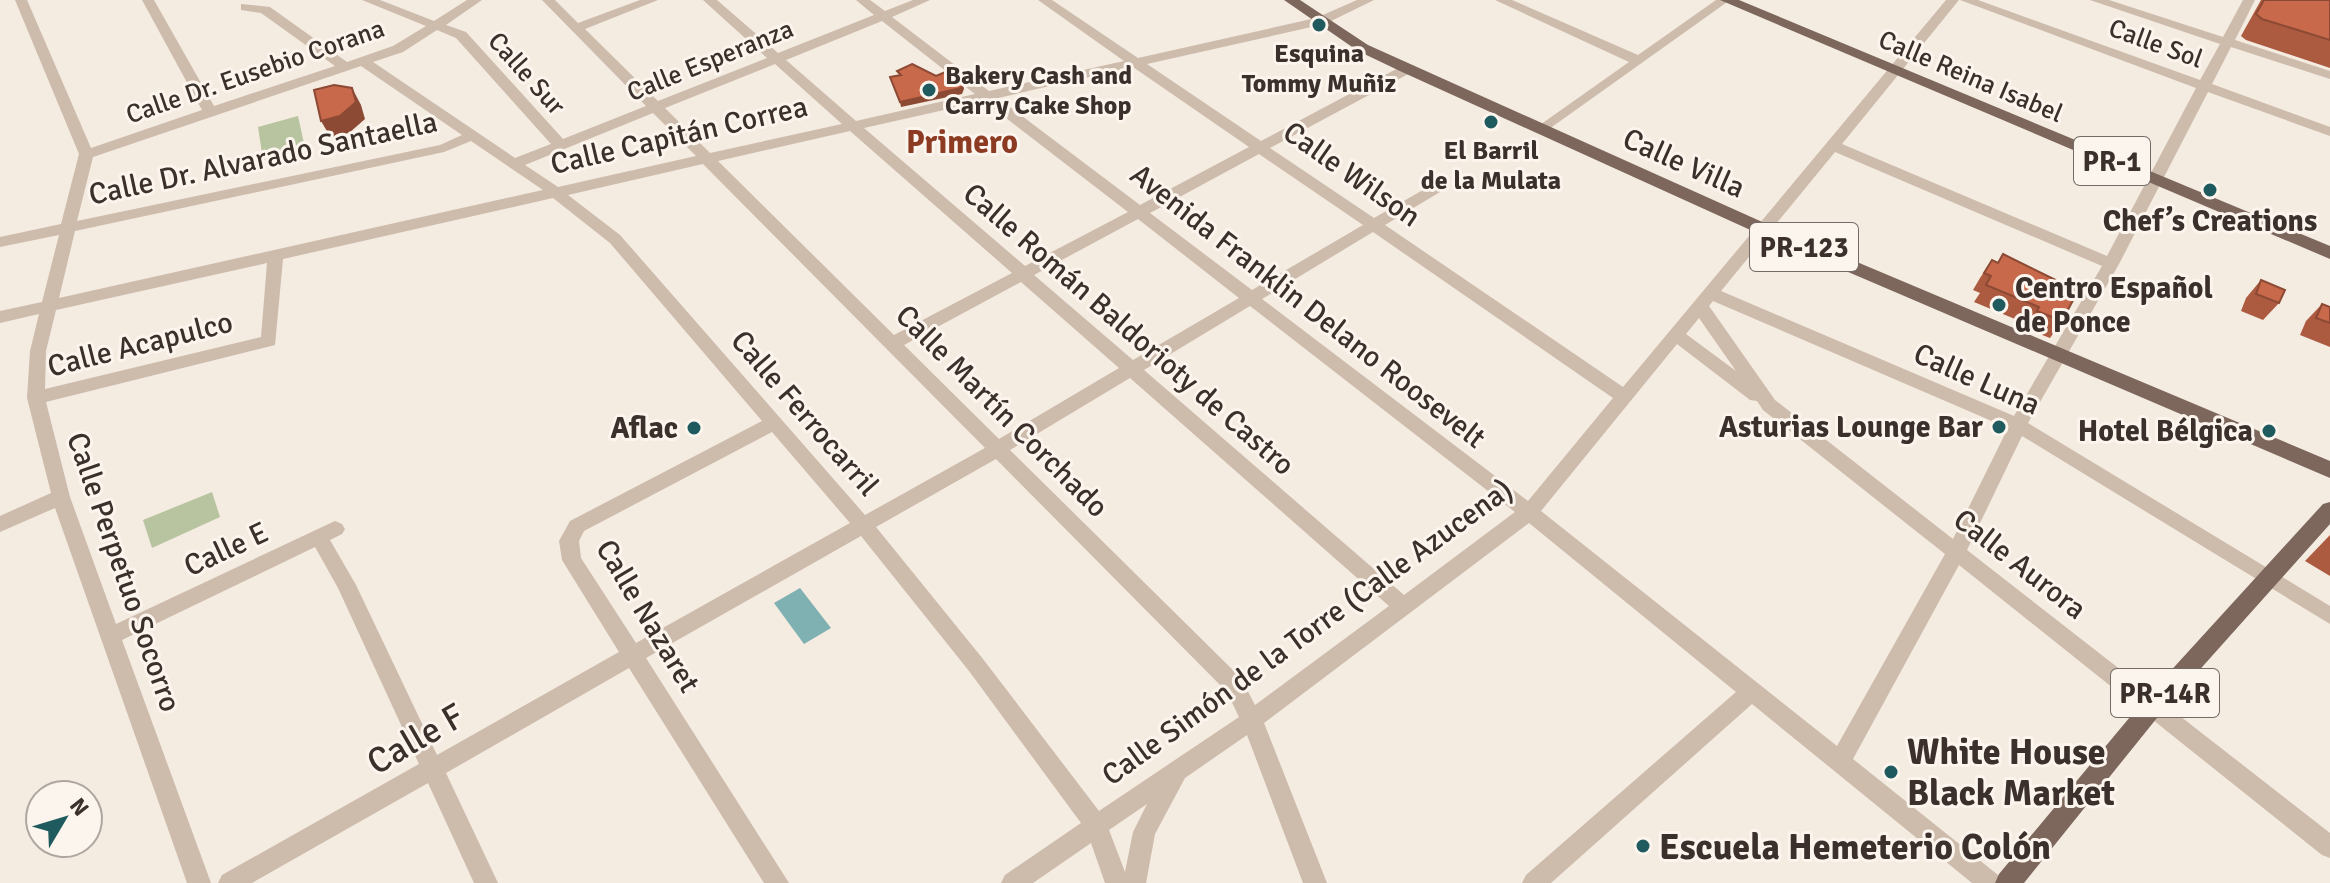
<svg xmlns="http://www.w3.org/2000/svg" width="2330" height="883" viewBox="0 0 2330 883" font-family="Signika,sans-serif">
	<rect width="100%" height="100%" fill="#f4ebe1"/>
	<!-- green -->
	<g fill="#b8c4a0">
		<polygon points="298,116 305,148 263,160 258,127"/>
		<polygon points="212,492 220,517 152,548 143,520"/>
	</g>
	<!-- water -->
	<polygon fill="#7fb0b2" points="800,588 831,628 804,644 774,603"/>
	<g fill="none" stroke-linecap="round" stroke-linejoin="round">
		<!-- minor -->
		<g fill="#cdbbac" fill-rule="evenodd">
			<path d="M15,0H27L91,148L202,110L142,0H154L214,106L335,66L261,13L241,10V4L270,7L347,62L393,46L426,26L362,0H380L434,21L467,0H482L446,25L466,32L563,139L646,106L542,0H555L578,23L640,0H658L585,29L658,101L767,58L703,0H717L778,53L874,15L856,0H870L885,11L913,0H930L892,17L989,91L1124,61L1038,0H1052L1138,58L1316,18L1357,0H1374L1325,24L1147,64L1261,141L1402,66H1412V72L1270,148L1374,218L1430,186H1440V192L1385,225L1623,387L1946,0H1959L1842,144L2107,256L2196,88L1960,0H1978L2200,80L2220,44L2090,0H2109L2223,37L2243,0H2255L2235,40L2330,71V79L2231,47L2212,84L2330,127V136L2208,92L2119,264L2028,423L2330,606V624L2022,436L1967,550L2330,833V858L2322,855L1959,565L1853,759L1998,875L2002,883H1972L1752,704L1551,883H1522L1526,875L1736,692L1529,523L1264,723L1327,883H1303L1247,735L1185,778L1155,834L1146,883H1105L1091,843L1033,883H1001L1005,875L1081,823L969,671L861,536L646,658L789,883H764L629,668L446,773L498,883H474L428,783L252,883H218L222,875L419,764L338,588L315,547L122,640L211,883H187L55,508L0,532V516L51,493L27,398L30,351L39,314L0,323V311L42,302L59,235L0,247V237L61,224L79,154ZM882,21L975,94L856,121L786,60ZM437,30L456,38L551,144L515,158L373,62L403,52ZM775,64L842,124L710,153L665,108ZM361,66L462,135L440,145L77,221L93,157ZM1133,67L1249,147L1140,205L998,98ZM984,101L1128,212L1025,266L864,128ZM653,113L696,156L558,187L525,165ZM850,131L1012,273L894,335L718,161ZM471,141L543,190L59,298L75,231L444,152ZM1835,152L2102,266L2014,416L1721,291ZM1259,154L1363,225L1252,290L1150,213ZM703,164L985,448L865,515L620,235L568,195ZM553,198L610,243L762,421L570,521L559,541L562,560L619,652L437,755L356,585L330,540L342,534L345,529L342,524L335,521L116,624L70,497L46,402L275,345L283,259ZM1138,219L1239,298L1133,360L1034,275ZM1373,232L1613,398L1528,501L1262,299ZM267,263L261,337L45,389L46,351L56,310ZM1021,282L1119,368L999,439L904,345ZM1713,301L2008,428L1953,539L1775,400L1709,306ZM1250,306L1515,512L1404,595L1144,370ZM1699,318L1736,371L1686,334ZM1677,344L1750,400L1757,401L1763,410L1945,554L1837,746L1541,511ZM1130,378L1389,606L1255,705L1241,678L1010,450ZM772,432L850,523L636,643L581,558L579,541L584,531ZM996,459L1227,692L1239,717L1099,811L983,659L876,527ZM1147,804L1133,832L1125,872L1109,830Z"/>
			<polygon points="1495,0 1512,0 1638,55 1716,0 1730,0 1542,134 1537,133 1537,127 1629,62"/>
		</g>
		<!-- major -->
		<g fill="#7d675c" fill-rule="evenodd">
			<polygon points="1284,0 1300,0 1368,45 1769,225 2330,461 2330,478 1757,233 1402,72 1358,51"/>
			<polygon points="1720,0 1739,0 2330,246 2330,259"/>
			<polygon points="2330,502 2330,524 2161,713 2024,883 1995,883 1999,874 2145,699 2323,504"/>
		</g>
	</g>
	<!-- wall -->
	<g fill="#ac5a40">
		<polygon points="2261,0 2330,0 2330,68 2246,40 2241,36"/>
		<polygon points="2003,254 2062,321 2050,338 2024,328 2027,324 1974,302 1980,293 1973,290 1980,278 1992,260 1998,263"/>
		<polygon points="2261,280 2279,303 2263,320 2241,311 2246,298"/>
		<polygon points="2322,304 2330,307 2330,347 2300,335 2306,321"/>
		<polygon points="2330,535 2330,576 2305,561"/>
	</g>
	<!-- shaded-wall -->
	<g fill="#8c4a34">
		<polygon points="963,84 964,89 962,94 901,107 900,102"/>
		<polygon points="352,88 361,105 365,119 349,133 331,138 321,121"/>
	</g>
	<!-- building -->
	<g fill="#c8694b" stroke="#8c4a34" stroke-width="2">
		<polygon points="2264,0 2330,0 2330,40 2262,19 2256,14"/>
		<polygon points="912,64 936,76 948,71 963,84 961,88 900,102 890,77 901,75 897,71"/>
		<polygon points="334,85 352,88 356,102 340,116 321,121 314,90"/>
		<polygon points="2003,254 2078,291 2062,321 2037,311 2039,307 1986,285 1991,276 1984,273 1992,260 1998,263"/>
		<polygon points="2261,280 2285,290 2279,303 2256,294"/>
		<polygon points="2322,304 2330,307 2330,323 2316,318"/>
	</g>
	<!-- markers -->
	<g fill="#1f5a5e" stroke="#fbf5ee" stroke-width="3">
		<circle cx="1319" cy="25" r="8"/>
		<circle cx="929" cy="90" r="8"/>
		<circle cx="1491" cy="122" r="8"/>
		<circle cx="2210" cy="190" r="8"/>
		<circle cx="1999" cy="305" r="8"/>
		<circle cx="1999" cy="427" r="8"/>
		<circle cx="694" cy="428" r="8"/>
		<circle cx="2269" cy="431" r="8"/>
		<circle cx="1891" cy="772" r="8"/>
		<circle cx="1643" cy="846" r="8"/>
	</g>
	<g text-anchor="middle" stroke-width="6" stroke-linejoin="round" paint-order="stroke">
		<!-- far-street labels -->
		<g font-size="26" fill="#3b302b" stroke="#fbf5ee">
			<text transform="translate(2156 43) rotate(20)" y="9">Calle Sol</text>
			<text transform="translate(710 60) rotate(-22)" y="9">Calle Esperanza</text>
			<text transform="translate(255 71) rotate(-19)" y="9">Calle Dr. Eusebio Corana</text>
			<text transform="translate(527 73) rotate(48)" y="9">Calle Sur</text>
			<text transform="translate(1971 76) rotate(23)" y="9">Calle Reina Isabel</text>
		</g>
		<!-- far-poi labels -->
		<g font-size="26" font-weight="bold" fill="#3b302b" stroke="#fbf5ee">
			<text x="1319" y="62">Esquina<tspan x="1319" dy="30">Tommy Muñiz</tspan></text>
			<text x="945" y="84" text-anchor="start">Bakery Cash and<tspan x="945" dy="30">Carry Cake Shop</tspan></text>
			<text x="1491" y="159">El Barril<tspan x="1491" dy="30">de la Mulata</tspan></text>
		</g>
		<!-- shield labels -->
		<g fill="#fbf5ee" stroke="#756b66" stroke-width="2">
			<rect x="2074" y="137" width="76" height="48" rx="6"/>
			<rect x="1750" y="223" width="108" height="48" rx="6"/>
			<rect x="2111" y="669" width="108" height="48" rx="6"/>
		</g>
		<g font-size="28" font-weight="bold" fill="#3b302b">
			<text x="2112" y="171">PR-1</text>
			<text x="1804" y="257">PR-123</text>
			<text x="2165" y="703">PR-14R</text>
		</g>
		<!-- street labels -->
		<g font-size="30" fill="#3b302b" stroke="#fbf5ee">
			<text transform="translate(679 135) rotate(-13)" y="10">Calle Capitán Correa</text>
			<text transform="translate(263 158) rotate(-12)" y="10">Calle Dr. Alvarado Santaella</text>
			<text transform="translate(1684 163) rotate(24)" y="10">Calle Villa</text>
			<text transform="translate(1352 174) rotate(35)" y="10">Calle Wilson</text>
			<text transform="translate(1308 306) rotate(38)" y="10">Avenida Franklin Delano Roosevelt</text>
			<text transform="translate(1129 329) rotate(41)" y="10">Calle Román Baldorioty de Castro</text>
			<text transform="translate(140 344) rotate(-14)" y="10">Calle Acapulco</text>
			<text transform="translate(1977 379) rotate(24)" y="10">Calle Luna</text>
			<text transform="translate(1002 411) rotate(45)" y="10">Calle Martín Corchado</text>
			<text transform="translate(805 413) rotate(49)" y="10">Calle Ferrocarril</text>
			<text transform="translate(226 549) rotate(-25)" y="10">Calle E</text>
			<text transform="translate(2020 564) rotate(38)" y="10">Calle Aurora</text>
			<text transform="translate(124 572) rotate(71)" y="10">Calle Perpetuo Socorro</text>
			<text transform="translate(648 616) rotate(59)" y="10">Calle Nazaret</text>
			<text transform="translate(1307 632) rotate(-36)" y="10">Calle Simón de la Torre (Calle Azucena)</text>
		</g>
		<!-- poi labels -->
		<g font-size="30" font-weight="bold" fill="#3b302b" stroke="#fbf5ee" text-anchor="end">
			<text x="2210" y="231" text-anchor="middle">Chef’s Creations</text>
			<text x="2015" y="298" text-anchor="start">Centro Español<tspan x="2015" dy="34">de Ponce</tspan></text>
			<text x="1983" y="437">Asturias Lounge Bar</text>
			<text x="678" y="438">Aflac</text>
			<text x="2253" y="441">Hotel Bélgica</text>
		</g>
		<!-- far-district labels -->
		<g font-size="32" font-weight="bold" fill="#8c3b22" stroke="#fbf5ee">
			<text x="962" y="153">Primero</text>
		</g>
		<!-- near-street labels -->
		<g font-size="36" fill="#3b302b" stroke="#fbf5ee">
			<text transform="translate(415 738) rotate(-30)" y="13">Calle F</text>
		</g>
		<!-- near-poi labels -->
		<g font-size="36" font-weight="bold" fill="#3b302b" stroke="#fbf5ee" text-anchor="start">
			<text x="1907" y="764">White House<tspan x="1907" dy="41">Black Market</tspan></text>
			<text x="1659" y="859">Escuela Hemeterio Colón</text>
		</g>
	</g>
	<!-- north arrow -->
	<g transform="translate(64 819) rotate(52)"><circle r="38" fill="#fbf5ee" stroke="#aea6a0" stroke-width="2"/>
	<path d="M0-6L14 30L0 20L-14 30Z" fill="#1f5a5e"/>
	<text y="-12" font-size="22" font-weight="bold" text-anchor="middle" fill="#3b302b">N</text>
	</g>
</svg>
